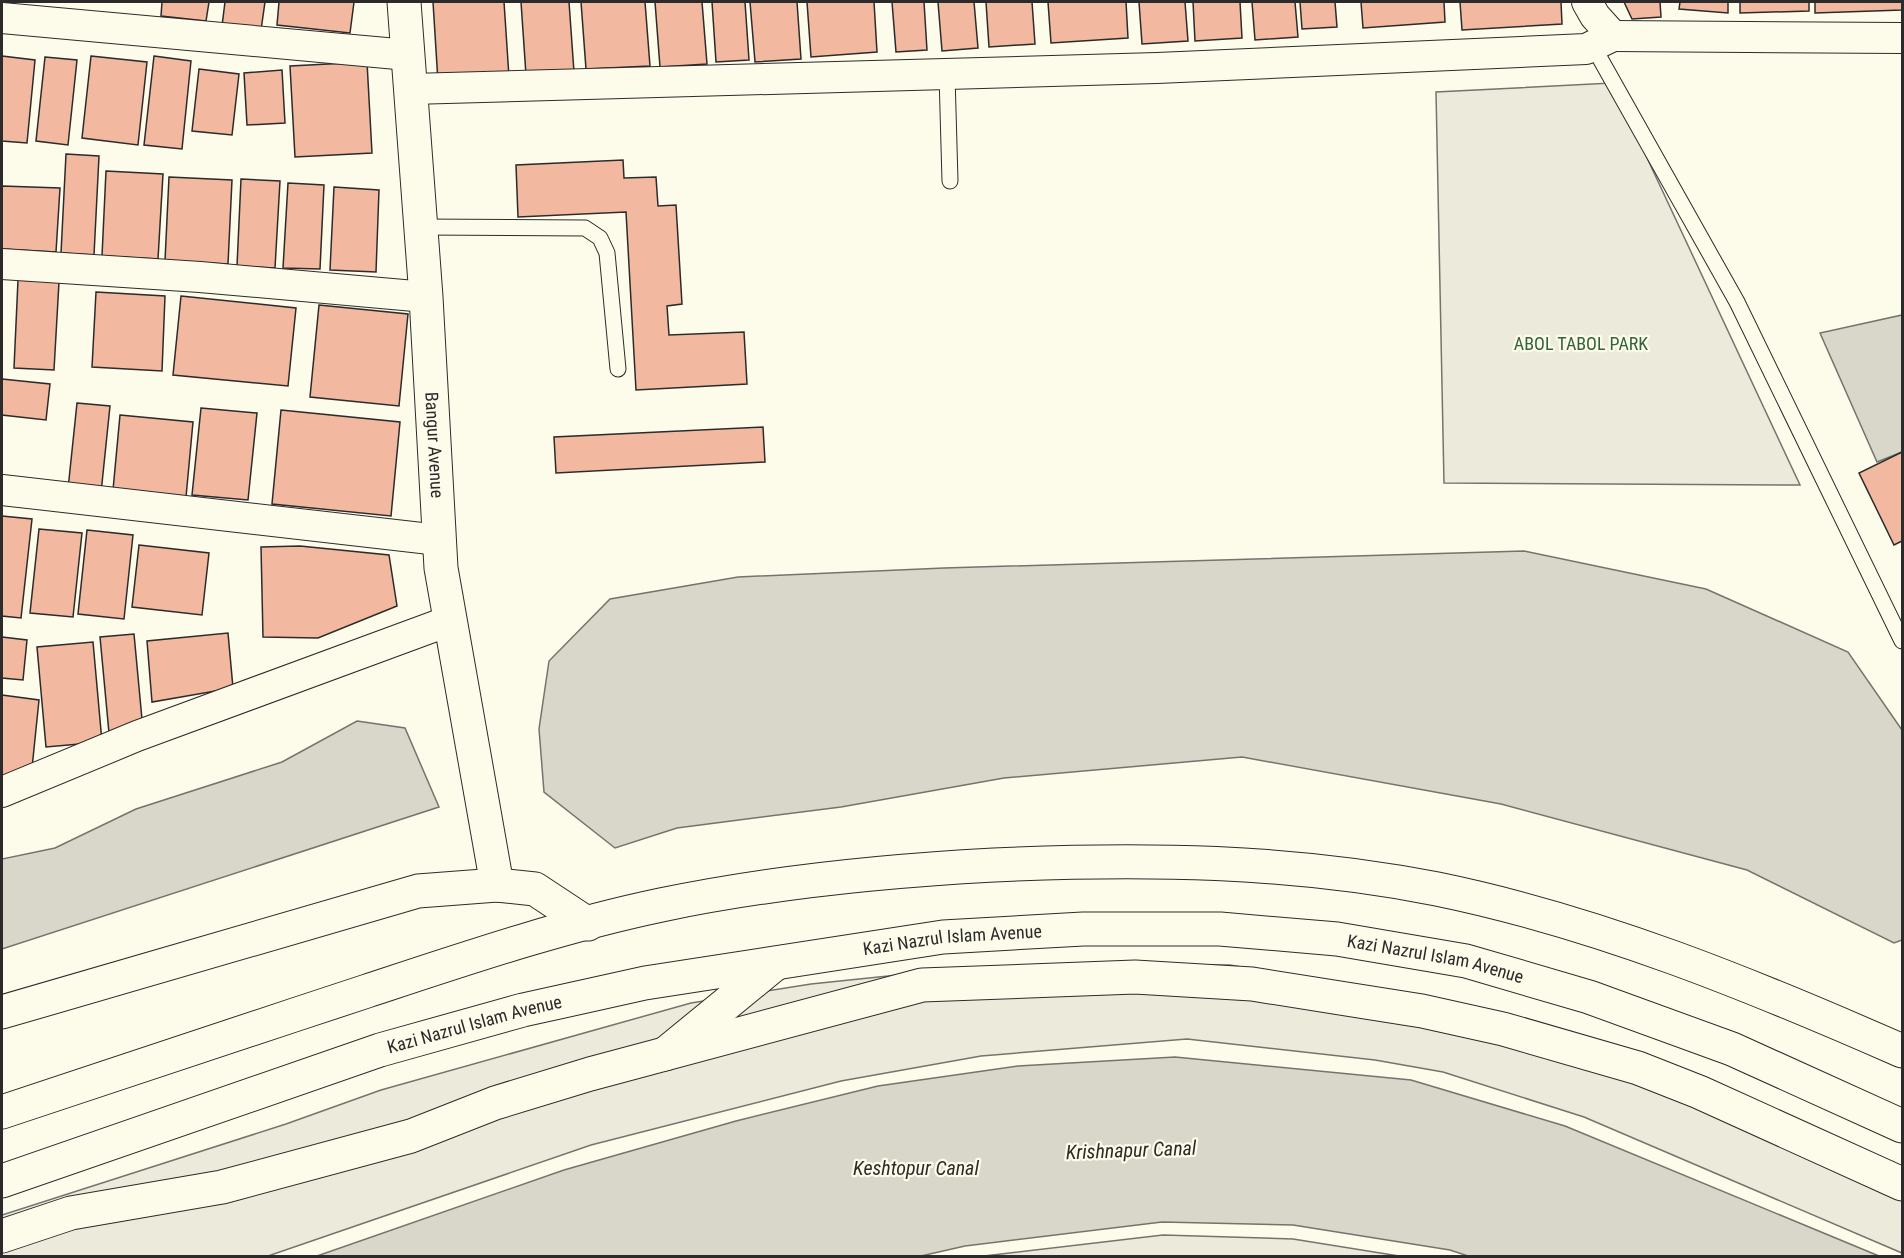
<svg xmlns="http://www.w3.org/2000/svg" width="1904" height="1258" viewBox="0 0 1904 1258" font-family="'Roboto Condensed',sans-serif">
	<rect width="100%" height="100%" fill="#fdfbea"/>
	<!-- green -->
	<g fill="#ecebdb" stroke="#74746e" stroke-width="1.5">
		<polygon points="1612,83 1800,485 1444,483 1436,92"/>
		<polygon points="1089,965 1230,965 1401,996 1902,1174 1902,1253 1584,1117 1443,1072 1375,1060 1187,1039 981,1056 841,1081 591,1145 268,1256 2,1256 2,1215 286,1124 381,1090 691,1003 811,984 946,970"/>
		<polygon points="1163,1235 1293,1239 1399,1256 984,1256"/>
	</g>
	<!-- water -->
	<g fill="#d8d7c9" stroke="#74746e" stroke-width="1.5">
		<polygon points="1902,315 1902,452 1877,462 1820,333"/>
		<polygon points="1524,551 1706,589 1848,652 1902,730 1902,940 1894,943 1747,870 1501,804 1242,757 1004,778 841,807 677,828 615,848 544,792 539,729 549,661 610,599 738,577 944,568"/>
		<polygon points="357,721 405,728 439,807 2,949 2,859 55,848 136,809 282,762"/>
		<polygon points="1175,1057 1411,1080 1565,1126 1879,1256 1468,1256 1450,1250 1293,1225 1162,1222 965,1246 921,1256 317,1256 564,1170 736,1121 878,1086 1018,1066"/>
	</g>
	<!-- building -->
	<g fill="#f2b8a0" stroke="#2b2b2b" stroke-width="1.5">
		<polygon points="162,2 209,2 206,21 161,16"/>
		<polygon points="225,2 265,2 261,30 222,26"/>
		<polygon points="279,2 354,2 350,33 277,25"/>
		<polygon points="433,2 504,2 509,77 438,82"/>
		<polygon points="521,2 569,2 574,72 526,75"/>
		<polygon points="581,2 645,2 650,66 586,69"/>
		<polygon points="655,2 702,2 707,64 660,67"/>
		<polygon points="712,2 745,2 749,60 716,62"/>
		<polygon points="750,2 797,2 801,59 755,62"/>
		<polygon points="807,2 874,2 877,52 811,57"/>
		<polygon points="892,2 924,2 927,50 896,52"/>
		<polygon points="938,2 974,2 978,48 942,51"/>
		<polygon points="986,2 1032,2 1035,44 989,47"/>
		<polygon points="1048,2 1126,2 1128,38 1051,43"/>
		<polygon points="1139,2 1185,2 1188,41 1142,44"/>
		<polygon points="1193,2 1240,2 1242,38 1195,41"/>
		<polygon points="1252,2 1295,2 1298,37 1255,40"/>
		<polygon points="1300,2 1335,2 1337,27 1302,29"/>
		<polygon points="1361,2 1444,2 1445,22 1363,28"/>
		<polygon points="1460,2 1561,2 1562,24 1462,30"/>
		<polygon points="1624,2 1660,2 1661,17 1632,19"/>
		<polygon points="1680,2 1728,2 1728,13 1679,9"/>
		<polygon points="1740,2 1809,2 1809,11 1740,13"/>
		<polygon points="1815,2 1902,2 1902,10 1815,13"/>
		<polygon points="2,56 35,60 27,143 2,141"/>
		<polygon points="91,56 147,62 138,145 82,138"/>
		<polygon points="154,56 191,61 182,149 144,145"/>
		<polygon points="45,57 77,60 68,145 36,141"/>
		<polygon points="367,62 372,153 295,157 290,66"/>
		<polygon points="199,69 239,74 232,135 192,131"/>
		<polygon points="282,70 285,123 247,125 244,73"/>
		<polygon points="66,154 99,156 94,255 61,253"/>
		<polygon points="623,160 624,178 656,177 658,206 676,205 682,304 667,306 669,335 744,332 747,384 636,390 626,212 518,217 516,165"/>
		<polygon points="106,171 163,174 158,259 102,256"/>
		<polygon points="169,177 232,180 228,264 165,261"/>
		<polygon points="241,179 280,181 275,268 237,266"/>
		<polygon points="288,183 324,185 320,269 283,268"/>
		<polygon points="2,186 60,188 56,252 2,249"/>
		<polygon points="334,187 379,190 376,272 330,270"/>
		<polygon points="18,280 59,282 54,370 14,368"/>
		<polygon points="96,292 165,296 162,371 92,367"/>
		<polygon points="181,296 296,308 288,386 173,375"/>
		<polygon points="319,305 408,314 399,406 310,397"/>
		<polygon points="2,379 50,384 46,420 2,415"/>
		<polygon points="77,403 110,406 101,493 68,489"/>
		<polygon points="201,408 257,413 248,500 192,495"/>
		<polygon points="281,410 400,422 391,516 272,504"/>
		<polygon points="120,415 193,422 186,497 113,490"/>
		<polygon points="763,427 765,462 556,473 554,437"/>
		<polygon points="1902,452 1902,541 1894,545 1859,473"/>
		<polygon points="2,516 32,519 21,618 2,616"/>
		<polygon points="39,529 82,533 73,617 30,613"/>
		<polygon points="87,530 133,535 124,619 78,614"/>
		<polygon points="139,545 209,553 202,615 132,607"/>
		<polygon points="300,546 389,555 397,606 318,638 263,637 261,547"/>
		<polygon points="228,633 233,688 152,702 147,641"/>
		<polygon points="134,634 143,730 109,733 100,637"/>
		<polygon points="2,637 27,640 23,680 2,678"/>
		<polygon points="93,642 102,742 46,747 37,647"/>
		<polygon points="2,695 39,700 31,778 2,775"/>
	</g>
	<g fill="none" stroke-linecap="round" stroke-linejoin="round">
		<defs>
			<g id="service">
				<polyline points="1593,46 1737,302 1902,641"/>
				<polyline points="947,75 950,181"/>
				<polyline points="421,227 585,228 600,238 607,253 618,369"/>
			</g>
			<g id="minor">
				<polyline points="2,18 408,55"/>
				<polyline points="1613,36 1902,38"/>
				<polyline points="411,89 1157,68 1586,49 1613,36 1595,16 1587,2"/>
				<polyline points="2,264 200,277 426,297"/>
				<polyline points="2,490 439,540"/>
				<polyline points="2,792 137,736 449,621"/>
			</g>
			<g id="tertiary">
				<path id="s1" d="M404,2L426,297L441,568L497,885"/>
				<polyline points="2,1012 418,891 497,885 535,889 588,924"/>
				<polyline points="2,1236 71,1213 222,1187 411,1136 495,1103 590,1074 922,985 1135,977 1252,984 1422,1011 1503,1029 1638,1068 1699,1092 1902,1184"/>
			</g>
			<g id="primary">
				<polyline points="665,1054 775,964"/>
				<path d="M2,1112C123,1072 245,1031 367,991C464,959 561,926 661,905C771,882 882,871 994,865C1141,858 1292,860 1437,889C1598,922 1752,985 1902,1051"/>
				<path id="s2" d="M2,1181L380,1050L523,1010L645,983L943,937L1083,929H1220L1337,939L1466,961L1589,997L1732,1049L1902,1126"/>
			</g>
		</defs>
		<!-- service casing -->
		<use href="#service" stroke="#2b2b2b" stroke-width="17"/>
		<!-- minor casing -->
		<use href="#minor" stroke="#2b2b2b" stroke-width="32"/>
		<!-- tertiary casing -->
		<use href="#tertiary" stroke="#2b2b2b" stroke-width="35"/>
		<!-- primary casing -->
		<use href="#primary" stroke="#2b2b2b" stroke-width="35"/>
		<!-- service -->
		<use href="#service" stroke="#fdfbea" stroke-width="15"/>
		<!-- minor -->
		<use href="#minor" stroke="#fdfbea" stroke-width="30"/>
		<!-- tertiary -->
		<use href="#tertiary" stroke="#fdfbea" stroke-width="33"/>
		<!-- primary -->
		<use href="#primary" stroke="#fdfbea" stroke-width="33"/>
	</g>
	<g text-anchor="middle" stroke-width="4.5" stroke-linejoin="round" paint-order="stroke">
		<!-- park labels -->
		<g font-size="18" fill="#34623c" stroke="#fdfbea">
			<text x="1581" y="350">ABOL TABOL PARK</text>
		</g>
		<!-- street labels -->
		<g font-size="18" fill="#2b2b2b" stroke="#fdfbea">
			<text dy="6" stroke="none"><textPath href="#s1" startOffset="444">Bangur Avenue</textPath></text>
			<text dy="6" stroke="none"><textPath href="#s2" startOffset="984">Kazi Nazrul Islam Avenue</textPath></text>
			<text dy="6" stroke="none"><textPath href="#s2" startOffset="1470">Kazi Nazrul Islam Avenue</textPath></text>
			<text dy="6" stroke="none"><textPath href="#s2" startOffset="498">Kazi Nazrul Islam Avenue</textPath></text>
		</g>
		<!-- water labels -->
		<g font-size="20" font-style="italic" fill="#2b2b2b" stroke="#fdfbea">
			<text transform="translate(1131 1150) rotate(-2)" y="7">Krishnapur Canal</text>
			<text x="916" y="1175">Keshtopur Canal</text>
		</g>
	</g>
	<!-- border -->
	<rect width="1904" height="1258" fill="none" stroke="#2b2b2b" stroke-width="6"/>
</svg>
